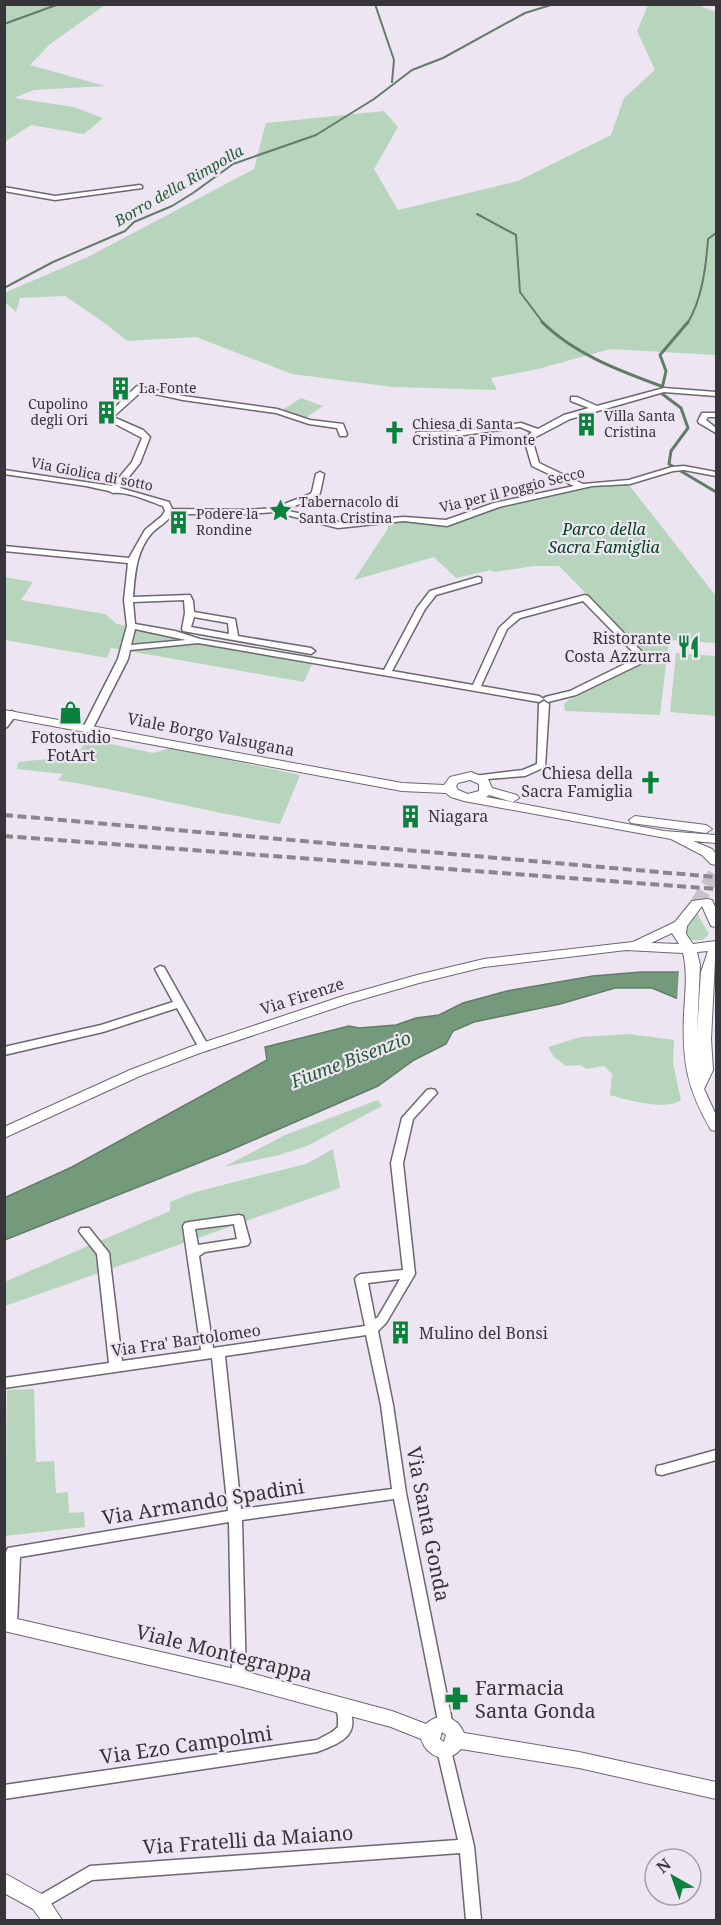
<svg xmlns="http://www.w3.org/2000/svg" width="721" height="1925" viewBox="0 0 721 1925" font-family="'Noto Serif',serif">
	<rect width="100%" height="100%" fill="#ede5f2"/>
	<!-- green -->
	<g fill="#b7d5bc">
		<polygon points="5,4 105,5 50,44 30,65 105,86 34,90 14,98 74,107 103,118 84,134 31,125 5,142"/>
		<polygon points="648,5 697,5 716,12 716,355 610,349 538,369 491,378 497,390 393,387 292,374 196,337 127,341 102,321 65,296 20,298 16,312 5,302 4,293 88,257 254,169 266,123 384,111 398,127 374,169 398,210 518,181 611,135 624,98 655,70 637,31"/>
		<polygon points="301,398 323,406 304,419 281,411"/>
		<polygon points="601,485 629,485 716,596 716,643 669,640 660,715 565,711 564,704 569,700 641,665 645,658 642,650 559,566 534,566 494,572 491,570 456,578 434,557 354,580 387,530 389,521 445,524 501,505"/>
		<polygon points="4,577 33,582 21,600 105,614 117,624 312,664 304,682 111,648 107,658 5,640"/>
		<polygon points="676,653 716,656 716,716 670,712"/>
		<path d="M87,739L153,753L171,748L300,775L280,824C206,812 133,792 58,780L63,774L17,769L18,762L77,756Z"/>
		<polygon points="697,908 699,917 709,934 703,940 693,940 684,936 683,926"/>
		<path d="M629,1034L674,1040L673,1064L681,1100C665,1111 628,1100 610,1095L612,1074L604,1066L587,1069L580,1065L566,1066L554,1057L548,1047L581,1037Z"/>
		<polygon points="378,1100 382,1106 307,1146 279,1155 224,1167 285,1135"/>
		<polygon points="333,1149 340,1188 5,1306 4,1282 170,1211 170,1202 195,1192 306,1164"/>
		<polygon points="34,1389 36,1462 54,1461 56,1493 68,1492 69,1513 84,1512 85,1527 5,1536 7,1390"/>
	</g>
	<!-- water -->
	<polygon fill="#759a7b" stroke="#637c68" stroke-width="1.5" points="641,972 678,972 716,976 716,1001 676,998 652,988 615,988 560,1004 474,1022 453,1031 446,1044 414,1060 378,1086 226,1152 5,1240 4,1198 72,1167 267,1060 265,1047 349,1026 359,1028 396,1025 416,1018 439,1015 463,1003 507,991 593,976"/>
	<!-- pier -->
	<polygon fill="#ede5f2" points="679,969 716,973 716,1004 677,1001"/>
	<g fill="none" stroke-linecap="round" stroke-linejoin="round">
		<!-- stream-far1 -->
		<g stroke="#637c68" stroke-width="2">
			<polyline points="375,4 394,60 392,82"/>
			<polyline points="4,24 59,4"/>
			<polyline points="477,214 516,235 520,292 544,324"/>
			<polyline points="4,288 53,262 125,231 134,222 172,206 193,193 233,164 316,135 374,99 412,70 443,58 525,13 554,4"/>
			<path d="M687,324C702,300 706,267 708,239L716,233"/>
		</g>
		<!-- stream -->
		<g stroke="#637c68" stroke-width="3">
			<path d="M542,322C574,354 620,371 661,386"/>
			<polyline points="688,322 660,355 666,371 661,393 681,408 688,428 671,451 669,464 716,492"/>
		</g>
		<!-- secondary-tunnel -->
		<polyline stroke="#c9c2cd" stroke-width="14" stroke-dasharray="14 7" stroke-linecap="butt" points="697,904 716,871"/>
		<defs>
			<g id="street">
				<polygon points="140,185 142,186 142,188 55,200 4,191 4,187 55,196"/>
				<path d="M137,386L183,396L277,409L310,420L343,424L347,434L346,436H340L337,428L309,424L276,413L183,400L142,391L113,417L143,430L150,437L140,463L120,488L169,502L172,509L247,510L274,508L310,494L312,492L316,474L320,472L324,474L320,493L316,498L284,510L338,522L404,517L446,520L494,503L574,486L532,466L524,439L532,432L520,427L464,435L420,436L416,434L417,432L464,431L521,423L538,429L564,415L589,408L571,401V397H577L597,406L664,388L716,392V396L664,392L570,419L532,439L539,463L583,484L629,480L672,467L684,466L716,472V476L684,470L673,471L630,484L592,486L499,507L447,526L404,521L338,528L275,512L247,514H172C167,523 158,526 151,534C136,552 135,574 133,597L190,595L193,601L194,612L235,619L238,636L311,648L315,651L311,654L183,631L182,629L185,613L184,600L133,602L135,624L175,631L200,639L384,670L417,608L430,591L478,577L481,578V582L436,595L425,609L392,671L473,685L499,628L514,614L585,595L588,596L644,654L640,664L576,695L548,702L544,699L539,702L198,643L130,650L128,659L93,728L88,731L83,728L118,659L127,626L124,600L128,563L4,551V546L129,558L145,530L162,516L165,511L163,506C148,501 128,491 113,493L109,491L86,486L4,474V470L112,486L132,462L142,438L104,418ZM583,601L635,654L633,660L570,691L545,697L544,699L539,696L481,686L507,629L520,618ZM194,617L228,623L229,634L191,627ZM135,629L186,640L131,645Z"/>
				<polygon points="702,413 716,413 716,417 708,417 706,420 716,428 716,433 699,423 698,421"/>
				<polygon points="544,701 549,704 545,767 525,776 474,780 472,778 474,776 523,770 537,764 539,704"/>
				<path d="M12,711L17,714L7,727L4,728C4,721 4,713 12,711Z"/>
				<polygon points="160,966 164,967 209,1047 208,1050 200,1050 177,1008 103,1032 4,1055 4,1047 101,1025 173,1002 155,969"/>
				<path d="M431,1089L435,1090L437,1093L413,1119L403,1163L415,1274L386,1323L378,1331L393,1405L406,1493L453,1726L451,1730L446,1732L441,1730L439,1726L394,1499L242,1520L246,1678L244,1682L239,1684L234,1682L232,1678L229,1522L20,1557L17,1624L15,1628L10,1630L5,1628L6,1552L8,1548L228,1511L212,1358L4,1388V1378L109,1363L97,1254L81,1234L79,1231L81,1228H89L109,1253L122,1361L201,1350L183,1226L185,1223L189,1222L239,1215L243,1216L250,1242L248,1245L244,1246L205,1252L199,1256L213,1348L365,1326L355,1279L357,1276L361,1274L403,1270L391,1163L402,1118L427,1090ZM234,1224L237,1239L198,1245L195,1229ZM400,1279L378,1317L375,1319L368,1283ZM366,1335L381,1405L392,1489L241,1509L225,1356Z"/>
				<polygon points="716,1450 716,1460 662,1475 657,1474 656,1470 657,1466 662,1465"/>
				<path d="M342,1701L347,1703C362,1734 344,1742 317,1752L4,1799V1785L317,1740L332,1732L338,1727V1716L335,1707L337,1703Z"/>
				<polygon points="444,1744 449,1745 451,1750 474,1846 481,1920 466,1920 460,1853 92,1880 40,1910 35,1908 32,1903 35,1898 90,1866 458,1840 437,1750 439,1745"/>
			</g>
			<g id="secondary">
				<path d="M4,710L402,783L444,785L450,777L471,772L488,779L492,788L517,795L519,798L513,802L489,795L486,797L664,831L716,835V843L693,841L712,849L716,854V865L711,864L702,855L671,839L464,801L451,797L446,793L402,791L4,717ZM470,780L479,784V791L468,794L458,790L456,786L458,783Z"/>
				<polygon points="635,816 706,825 712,829 706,833 631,823 629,820"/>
				<path d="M707,899L712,900L716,909V927L711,926L702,906L687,926L686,934L693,944L716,941L711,1039L713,1070L704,1089L716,1115V1131L711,1130C687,1089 682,1061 684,1014C685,993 688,973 683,953L626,950L484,967L419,983L353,1002L200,1053L140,1076L4,1138V1127L130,1070L190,1047L343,996L417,975L484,959L633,942L675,922L692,901ZM672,933L679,944L651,943ZM708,951L701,972L697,1033L700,965L697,952Z"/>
				<path d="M4,1616L239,1670L392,1711L426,1724C440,1711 457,1716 464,1733L579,1752L716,1782V1799L579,1768L461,1749C447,1765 427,1757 421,1739L391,1727L239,1686L4,1631ZM442,1732L446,1735L444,1742L440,1739Z"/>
				<polygon points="4,1873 47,1897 62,1920 41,1920 33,1909 4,1893"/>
			</g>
		</defs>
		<!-- street casing -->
		<use href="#street" stroke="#6d6772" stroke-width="3"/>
		<!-- secondary casing -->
		<use href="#secondary" stroke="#6d6772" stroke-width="2"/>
		<!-- street -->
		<use href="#street" fill="#fff" fill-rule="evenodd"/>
		<!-- secondary -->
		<use href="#secondary" fill="#fff" fill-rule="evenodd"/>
		<!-- rail -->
		<g stroke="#8a858e" stroke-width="4" stroke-dasharray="9 4.5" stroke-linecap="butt">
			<polyline points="4,815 716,877"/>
			<polyline points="4,836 716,889"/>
		</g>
	</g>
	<!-- icons -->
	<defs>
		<symbol id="building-bare" viewBox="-9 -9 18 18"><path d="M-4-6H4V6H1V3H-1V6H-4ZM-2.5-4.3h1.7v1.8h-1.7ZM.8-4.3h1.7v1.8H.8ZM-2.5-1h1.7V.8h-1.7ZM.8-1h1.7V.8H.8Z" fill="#0a823b" stroke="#ede5f2" stroke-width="2.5" paint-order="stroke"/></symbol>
		<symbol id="church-bare" viewBox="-9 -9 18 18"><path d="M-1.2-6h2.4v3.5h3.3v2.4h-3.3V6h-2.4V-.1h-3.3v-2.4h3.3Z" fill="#0a823b" stroke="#ede5f2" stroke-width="2.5" paint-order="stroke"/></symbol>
		<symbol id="sight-bare" viewBox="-9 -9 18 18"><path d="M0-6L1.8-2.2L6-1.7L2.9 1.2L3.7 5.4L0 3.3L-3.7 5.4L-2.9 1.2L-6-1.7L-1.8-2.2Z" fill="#0a823b" stroke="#ede5f2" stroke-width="2.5" paint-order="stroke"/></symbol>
		<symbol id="restaurant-bare" viewBox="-9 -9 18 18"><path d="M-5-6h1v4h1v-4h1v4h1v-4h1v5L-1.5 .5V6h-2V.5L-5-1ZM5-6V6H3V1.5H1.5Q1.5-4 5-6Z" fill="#0a823b" stroke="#ede5f2" stroke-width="2.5" paint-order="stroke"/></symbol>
		<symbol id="shop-bare" viewBox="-9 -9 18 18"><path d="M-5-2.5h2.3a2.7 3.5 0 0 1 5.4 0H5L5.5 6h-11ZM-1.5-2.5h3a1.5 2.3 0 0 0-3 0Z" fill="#0a823b" stroke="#ede5f2" stroke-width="2.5" paint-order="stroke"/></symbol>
		<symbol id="pharmacy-bare" viewBox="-9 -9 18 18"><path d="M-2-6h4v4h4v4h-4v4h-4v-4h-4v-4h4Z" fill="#0a823b" stroke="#ede5f2" stroke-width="2.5" paint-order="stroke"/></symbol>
	</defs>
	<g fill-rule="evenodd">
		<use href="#building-bare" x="104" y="372" width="33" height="33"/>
		<use href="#building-bare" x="90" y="396" width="33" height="33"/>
		<use href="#building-bare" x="570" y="408" width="33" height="33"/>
		<use href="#church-bare" x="378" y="416" width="33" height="33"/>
		<use href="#sight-bare" x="264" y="494" width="33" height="33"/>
		<use href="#building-bare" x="162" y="506" width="33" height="33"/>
		<use href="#restaurant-bare" x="672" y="630" width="33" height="33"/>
		<use href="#shop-bare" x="54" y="696" width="33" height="33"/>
		<use href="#church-bare" x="634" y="766" width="33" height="33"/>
		<use href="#building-bare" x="394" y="800" width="33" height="33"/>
		<use href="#building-bare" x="384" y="1316" width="33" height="33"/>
		<use href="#pharmacy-bare" x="440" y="1682" width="33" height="33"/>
	</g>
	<g text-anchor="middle" stroke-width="4.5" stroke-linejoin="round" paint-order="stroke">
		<!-- far-poi labels -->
		<g font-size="14" fill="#38353a" stroke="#ede5f2" text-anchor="start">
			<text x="139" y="393">La Fonte</text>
			<text x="88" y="409" text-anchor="end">Cupolino<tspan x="88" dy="16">degli Ori</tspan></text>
			<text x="604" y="421">Villa Santa<tspan x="604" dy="16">Cristina</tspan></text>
			<text x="412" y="429">Chiesa di Santa<tspan x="412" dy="16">Cristina a Pimonte</tspan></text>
			<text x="299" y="507">Tabernacolo di<tspan x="299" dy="16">Santa Cristina</tspan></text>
			<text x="196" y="519">Podere la<tspan x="196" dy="16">Rondine</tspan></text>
		</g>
		<!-- far-street labels -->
		<g font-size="14" fill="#38353a" stroke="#ede5f2">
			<text transform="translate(92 474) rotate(11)" y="5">Via Giolica di sotto</text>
			<text transform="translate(512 490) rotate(-14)" y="5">Via per il Poggio Secco</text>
		</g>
		<!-- far-water labels -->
		<g font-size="15" font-style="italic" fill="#255e34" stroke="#ede5f2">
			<text transform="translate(179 186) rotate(-30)" y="5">Borro della Rimpolla</text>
		</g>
		<!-- park labels -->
		<g font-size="16" font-style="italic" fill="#02431b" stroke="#ede5f2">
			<text x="604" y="535">Parco della<tspan x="604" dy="18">Sacra Famiglia</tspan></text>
		</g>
		<!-- poi labels -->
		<g font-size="16" fill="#38353a" stroke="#ede5f2" text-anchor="end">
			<text x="671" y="644">Ristorante<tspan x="671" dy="18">Costa Azzurra</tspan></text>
			<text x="71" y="743" text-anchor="middle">Fotostudio<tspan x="71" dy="18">FotArt</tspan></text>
			<text x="633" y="779">Chiesa della<tspan x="633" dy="18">Sacra Famiglia</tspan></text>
			<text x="428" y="822" text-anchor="start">Niagara</text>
			<text x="419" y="1339" text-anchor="start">Mulino del Bonsi</text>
		</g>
		<!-- street labels -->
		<g font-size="16" fill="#38353a" stroke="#ede5f2">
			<text transform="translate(211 734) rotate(11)" y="6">Viale Borgo Valsugana</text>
			<text transform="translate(302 996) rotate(-18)" y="6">Via Firenze</text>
			<text transform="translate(186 1340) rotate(-8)" y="6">Via Fra' Bartolomeo</text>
		</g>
		<!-- water labels -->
		<g font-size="18" font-style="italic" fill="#255e34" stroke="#ede5f2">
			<text transform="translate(351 1060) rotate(-21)" y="6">Fiume Bisenzio</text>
		</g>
		<!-- near-street labels -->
		<g font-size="20" fill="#38353a" stroke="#ede5f2">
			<text transform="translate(203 1502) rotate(-9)" y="7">Via Armando Spadini</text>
			<text transform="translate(428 1524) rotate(79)" y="7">Via Santa Gonda</text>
			<text transform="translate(224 1653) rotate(14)" y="7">Viale Montegrappa</text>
			<text transform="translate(186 1745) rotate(-8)" y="7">Via Ezo Campolmi</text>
			<text transform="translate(248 1840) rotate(-4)" y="7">Via Fratelli da Maiano</text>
		</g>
		<!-- near-poi labels -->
		<g font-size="20" fill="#38353a" stroke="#ede5f2" text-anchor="start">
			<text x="475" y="1695">Farmacia<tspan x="475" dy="23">Santa Gonda</tspan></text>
		</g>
	</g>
	<!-- border -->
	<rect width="721" height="1925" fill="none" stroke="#38353a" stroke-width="12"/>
	<!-- north arrow -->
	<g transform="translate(673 1877) rotate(320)"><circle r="28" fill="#ede5f2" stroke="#a59fa8" stroke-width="1.5"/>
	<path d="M0-4.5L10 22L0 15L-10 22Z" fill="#0a823b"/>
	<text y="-9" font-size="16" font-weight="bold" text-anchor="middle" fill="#38353a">N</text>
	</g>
</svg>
